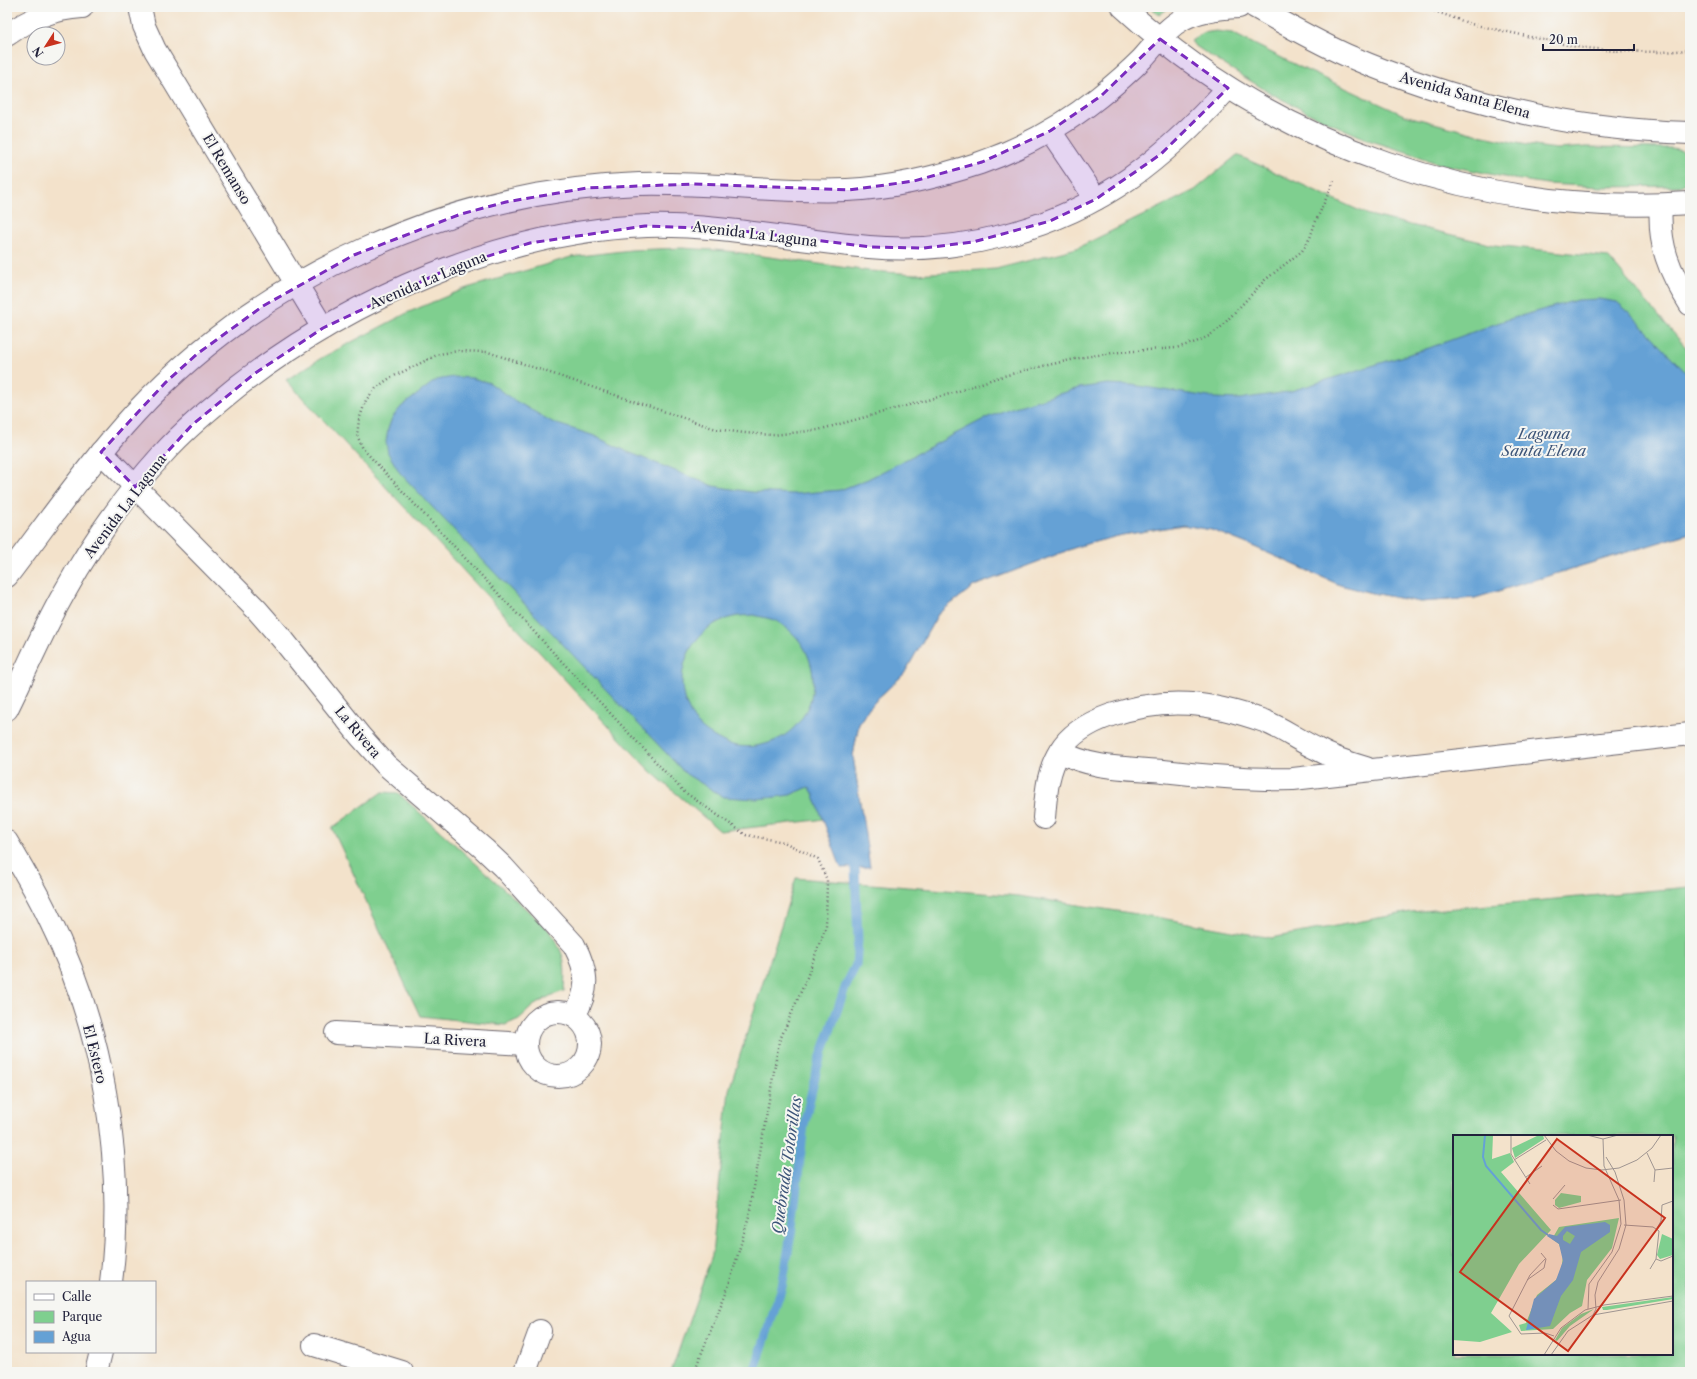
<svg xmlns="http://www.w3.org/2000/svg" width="1697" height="1379" viewBox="0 0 1697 1379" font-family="'Libre Caslon Text',serif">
	<rect width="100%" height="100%" fill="#f6f6f2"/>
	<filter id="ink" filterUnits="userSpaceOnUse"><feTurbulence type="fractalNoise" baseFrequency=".025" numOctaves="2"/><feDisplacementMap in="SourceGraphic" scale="8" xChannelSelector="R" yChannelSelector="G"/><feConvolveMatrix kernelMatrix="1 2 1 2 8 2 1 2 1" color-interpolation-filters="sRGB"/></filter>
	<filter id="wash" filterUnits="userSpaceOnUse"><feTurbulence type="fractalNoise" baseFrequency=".012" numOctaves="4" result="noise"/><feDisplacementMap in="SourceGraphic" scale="16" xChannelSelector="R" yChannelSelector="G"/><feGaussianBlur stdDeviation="0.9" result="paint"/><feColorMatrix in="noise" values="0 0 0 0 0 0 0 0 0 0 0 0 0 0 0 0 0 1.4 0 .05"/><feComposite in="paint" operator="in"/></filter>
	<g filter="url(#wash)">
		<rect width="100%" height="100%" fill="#f3e2cb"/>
		<!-- green -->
		<g fill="#7fcf8f" stroke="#507865" fill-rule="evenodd">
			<polygon points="1149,7 1170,7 1159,15"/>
			<path d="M1216,31L1232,33L1304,69L1404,115L1479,135L1527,145L1557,149L1586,147L1671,148C1676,149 1682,149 1686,152C1690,157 1692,177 1688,181C1686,183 1682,185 1680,186L1602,187L1547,184L1514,179L1436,163L1413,154L1371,141L1312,115L1270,93L1215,59L1194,45L1191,41L1203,33Z"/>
			<polygon points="1237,155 1369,215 1494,245 1608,257 1690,352 1690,533 1475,598 1420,602 1372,593 1340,585 1250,545 1212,530 1183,525 1122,535 1079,546 974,586 938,614 904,674 878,698 868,710 859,723 853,756 862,815 720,831 649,770 286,380 323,357 409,312 464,289 571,257 631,250 682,248 727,251 869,271 916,274 996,269 1077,248 1195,190"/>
			<path d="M382,792L398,793L547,928C565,954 566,960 564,991L550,996L533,1006L519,1019L505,1025L420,1016L332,828Z"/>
			<path d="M796,878L1019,896L1150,916L1271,938L1411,912L1690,887V1372H671L712,1255L729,1090ZM1454,1136H1672V1354H1454Z"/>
		</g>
		<!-- water -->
		<path fill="#65a1d5" stroke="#446288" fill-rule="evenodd" d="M1599,299L1617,302L1632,315L1690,377V533L1475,598L1420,602L1372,593L1340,585L1250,545L1212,530L1183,525L1122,535L1079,546L974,586L938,614L904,674L878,698L868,710L859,723L853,756L870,867L841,868L813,793L809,787L790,795L776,797L756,799L724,797L686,774L400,473L388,453L386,442L388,429L392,418L401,407L436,380L454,377L472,378L490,383L512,399L554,423L592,435L628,452L713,486L751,492L793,494L840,490L868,479L986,418L1008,409L1079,388L1107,384L1132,385L1215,398L1239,399L1288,392L1429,348L1503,321L1577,300ZM754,615C761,617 768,618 774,620C783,624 792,632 798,639C829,678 810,735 761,745C748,748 734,747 722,741C710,735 697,727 691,714C689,709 685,703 684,698C675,663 697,624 733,617C740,615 747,616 754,615Z"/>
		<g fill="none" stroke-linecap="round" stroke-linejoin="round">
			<!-- stream -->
			<polyline stroke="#65a1d5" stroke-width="9" points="754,1372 782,1287 792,1228 804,1125 817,1068 846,985 856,965 858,940 855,868"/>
		</g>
	</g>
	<g filter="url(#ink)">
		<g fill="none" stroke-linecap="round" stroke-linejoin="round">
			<defs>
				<g id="minor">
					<polyline points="140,7 144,26 155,50 323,328"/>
					<path d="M1123,7C1276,147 1484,217 1690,203"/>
					<path d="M1255,7C1285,24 1315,41 1346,55C1454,102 1572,130 1690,133"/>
					<path d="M7,35C31,18 53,9 82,7"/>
					<polyline points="1050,131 1096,199"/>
					<path d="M1661,205C1658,245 1669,271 1690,304"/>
					<path d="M101,452L257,610L284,641L360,736L386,765L484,849L503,867L574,945C588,972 590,989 574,1016"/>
					<path d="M7,576C49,521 89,463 136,412C263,275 452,190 639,184C709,182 778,193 847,190C893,188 938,177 980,163C1023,148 1064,125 1099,97C1114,85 1129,72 1142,59C1155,45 1166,28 1183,19C1199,10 1220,8 1239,7"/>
					<path d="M7,709C26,671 42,632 63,595C90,546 123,498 161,456C184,430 211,408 238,386C352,298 502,231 647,226C722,224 795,241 869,247C959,255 1056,230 1130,178C1167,152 1198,121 1228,88"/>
					<path d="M1060,751C1089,769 1129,768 1163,771C1206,776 1249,780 1293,779L1690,734"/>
					<path d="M1044,818C1046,795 1047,771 1060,751C1071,732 1091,722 1111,715C1167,696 1210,702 1264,721C1282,728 1298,740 1315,748C1331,757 1348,763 1366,768"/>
					<path d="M7,842C21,866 35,889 47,914C102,1024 126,1160 111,1282"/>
					<circle cx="558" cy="1044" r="32"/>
					<polyline points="336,1033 526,1044"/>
					<polyline points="314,1345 402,1372"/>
					<polyline points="96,1372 101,1352"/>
					<polyline points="525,1372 540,1331"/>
				</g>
			</defs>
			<!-- minor casing -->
			<use href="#minor" stroke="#6b656d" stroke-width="24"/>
			<!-- path -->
			<g stroke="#6b656d" stroke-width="2.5" stroke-dasharray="1 3" stroke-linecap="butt">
				<polyline points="1423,7 1471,24 1577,47 1616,51 1662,52 1690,50"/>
				<polyline points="694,1372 729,1285 749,1216 779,1042 806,980 826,926 827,880 818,859 784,842 746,835 683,791 363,449 357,435 359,420 366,400 377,387 390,378 439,354 458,351 488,352 716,429 744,433 773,435 818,430 953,393 996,378 1039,367 1084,357 1120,352 1176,348 1196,342 1209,336 1221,327 1265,280 1302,251 1310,238 1315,223 1334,181"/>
			</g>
			<!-- minor -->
			<use href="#minor" stroke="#fff" stroke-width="22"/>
		</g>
	</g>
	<!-- marked area -->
	<path fill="#7b2cbf" fill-opacity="0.2" stroke="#7b2cbf" stroke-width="3" stroke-dasharray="8 5" stroke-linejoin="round" d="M1160,39L1228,88L1161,154L1096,199L1050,221L973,242L924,248L871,247L726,229L645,226L530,243L450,268L323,328L254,374L192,425L135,487L101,452L166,382L197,354L263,306L354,255L461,214L506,202L587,188L693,184L849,190L914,181L982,162L1050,131L1101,96Z"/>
	<g text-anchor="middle" stroke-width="4" stroke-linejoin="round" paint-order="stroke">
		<!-- street labels -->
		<g font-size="14" fill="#22223b" stroke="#f6f6f2">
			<text transform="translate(1465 95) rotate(16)" y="5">Avenida Santa Elena</text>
			<text transform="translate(227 169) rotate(59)" y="5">El Remanso</text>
			<text transform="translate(755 234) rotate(7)" y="5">Avenida La Laguna</text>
			<text transform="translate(428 280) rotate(-23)" y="5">Avenida La Laguna</text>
			<text transform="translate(125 506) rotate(-53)" y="5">Avenida La Laguna</text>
			<text transform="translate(358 732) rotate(50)" y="5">La Rivera</text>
			<text transform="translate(455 1040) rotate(3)" y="5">La Rivera</text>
			<text transform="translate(95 1054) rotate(76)" y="5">El Estero</text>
		</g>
		<!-- water labels -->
		<g font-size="15" font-style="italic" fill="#3d5579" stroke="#f6f6f2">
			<text x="1544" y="439">Laguna<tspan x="1544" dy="17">Santa Elena</tspan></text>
			<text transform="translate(787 1165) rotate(-82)" y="5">Quebrada Totorillas</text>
		</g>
	</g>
	<!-- overview -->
	<g transform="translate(1453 1135)">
		<rect width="220" height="220" fill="#f3e2cb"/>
		<path d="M0,0H40L39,24L57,18L61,27L48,37L98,95L66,129L38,178L59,197L27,207L0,205ZM86,0H90L91,4L62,23L59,13ZM108,58L128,61V67L106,73L102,70V65ZM166,83L159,113L134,145L129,171L117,178L100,194L68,196L66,190L73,188L84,160L103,145L108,136L110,121L106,109L99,104L106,92ZM209,99L220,104V120L207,124L204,120ZM220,162V164L154,175H150L149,172ZM141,174L117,191L104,206L102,205L109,193L128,179Z" fill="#7fcf8f"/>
		<path d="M152,87L157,90V97L128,117L120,145L108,161L97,191L73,195L81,164L103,145L110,126L106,109L94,101L96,99L104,101L112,92ZM114,96L122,101L117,109L110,105V101Z" fill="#65a1d5" fill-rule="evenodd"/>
		<path fill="none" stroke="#65a1d5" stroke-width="2" d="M32,0L30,22L33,31L88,95L95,100"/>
		<path fill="none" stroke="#9f9591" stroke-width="1" d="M58,0V19L77,49M91,0L103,16L116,26L133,33L149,35L166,33L184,25L199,13L208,0M134,0L150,4L165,0M194,18L202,35L220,33M61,25L93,5M73,42L89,31M201,47L202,35M100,64L112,50M100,70L105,74L168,65M171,90L200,92L206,96L203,124L197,134M204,93L208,86L209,70L220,66M93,123L77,140L56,181L68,199L92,198L101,201M203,124L208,126L220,121M74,145L91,133L93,124L88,118M135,174L136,149L159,117L168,89L166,65L151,31L150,4M140,180L143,174L142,160L145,147L166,114L173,90L171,65L162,37L153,22M91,220L108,193L132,175L151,170L220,161M98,220L115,196L140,180L220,166"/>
		<path fill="#c8321e" fill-opacity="0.15" stroke="#c8321e" stroke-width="2" d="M104,4L212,83L115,216L7,137Z"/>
		<rect width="220" height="220" fill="none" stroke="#22223b" stroke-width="2"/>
	</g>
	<!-- margin -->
	<rect width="1697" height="1379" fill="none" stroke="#f6f6f2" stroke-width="24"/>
	<!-- legend -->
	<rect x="26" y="1281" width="130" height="72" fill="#f6f6f2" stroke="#a1a1a9"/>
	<rect x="34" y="1294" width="20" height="6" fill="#ffffff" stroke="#a1a1a9"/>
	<text x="62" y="1301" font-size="12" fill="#22223b">Calle</text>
	<rect x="34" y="1311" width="20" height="12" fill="#7fcf8f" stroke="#a1a1a9"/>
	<text x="62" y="1321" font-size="12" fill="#22223b">Parque</text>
	<rect x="34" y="1331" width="20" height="12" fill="#65a1d5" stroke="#a1a1a9"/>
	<text x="62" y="1341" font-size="12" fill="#22223b">Agua</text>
	<!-- north arrow -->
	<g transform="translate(46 46) rotate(234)"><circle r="19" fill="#f6f6f2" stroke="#a1a1a9"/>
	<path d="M0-3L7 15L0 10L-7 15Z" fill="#c8321e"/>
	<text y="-6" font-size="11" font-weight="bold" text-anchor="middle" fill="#22223b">N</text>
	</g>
	<!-- scale -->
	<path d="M1543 44v6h91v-6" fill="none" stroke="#22223b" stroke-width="2"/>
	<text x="1549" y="44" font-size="12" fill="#22223b" stroke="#f6f6f2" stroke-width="3" paint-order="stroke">20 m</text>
</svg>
